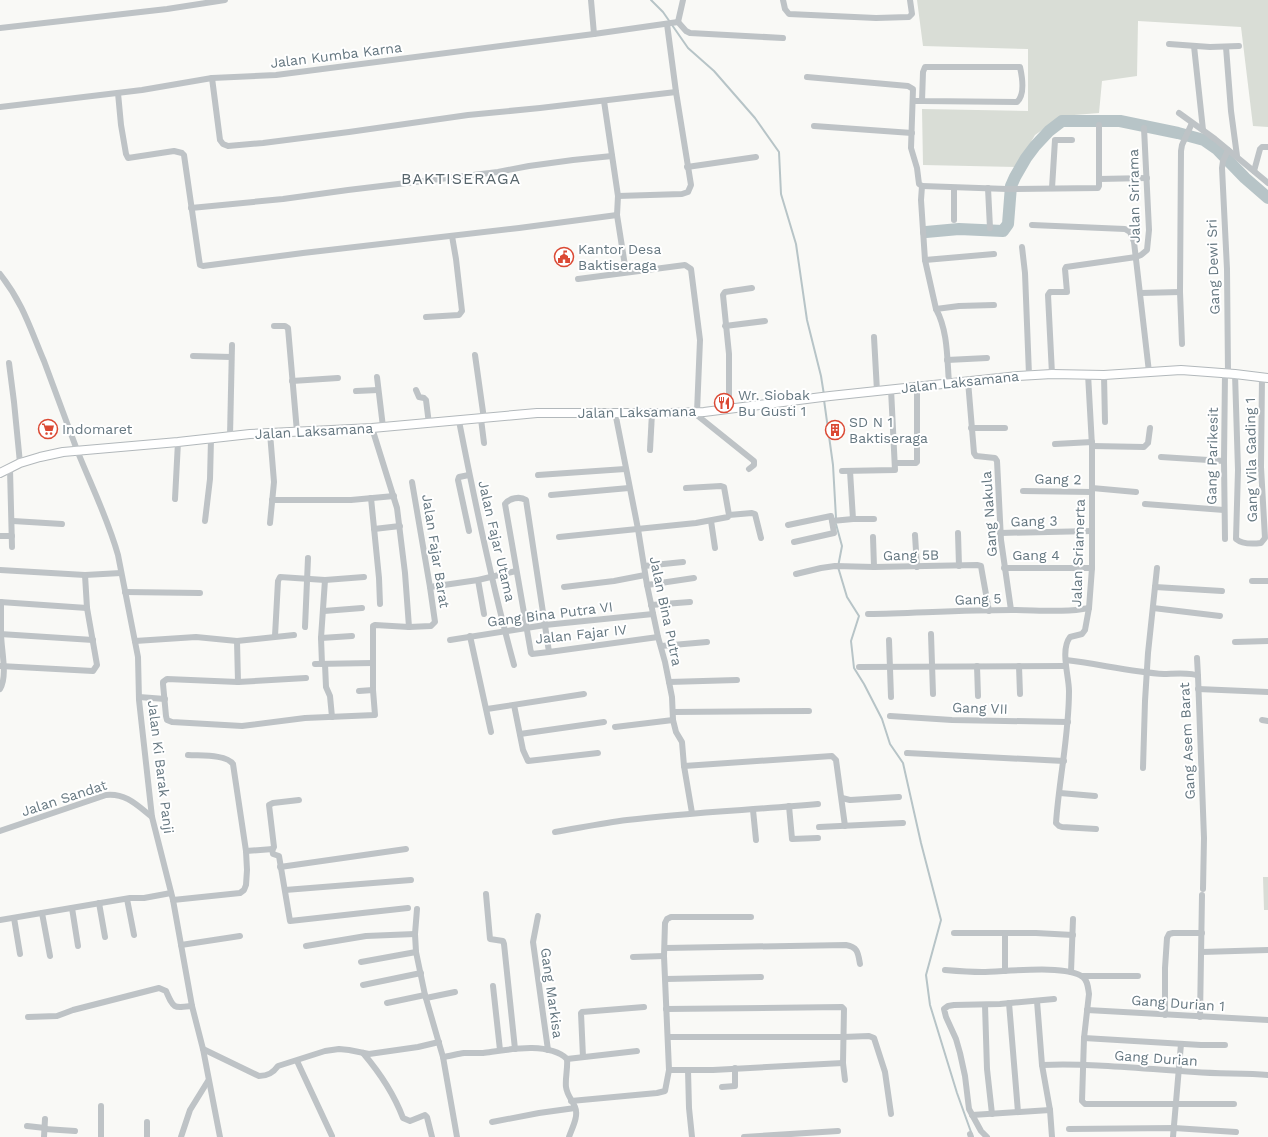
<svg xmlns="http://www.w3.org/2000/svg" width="1268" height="1137" viewBox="0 0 1268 1137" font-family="'Work Sans',sans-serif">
	<rect width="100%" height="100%" fill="#f9f9f6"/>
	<!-- green -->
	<g fill="#d9ddd6">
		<polygon points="917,0 1268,0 1268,127 1253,126 1241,27 1138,21 1137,76 1102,81 1099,113 1062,116 1035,135 1016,167 923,165 922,109 1028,111 1028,49 923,46"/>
		<polygon points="1263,877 1268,877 1268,910 1264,910"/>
	</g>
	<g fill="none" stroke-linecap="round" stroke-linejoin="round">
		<!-- stream -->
		<g stroke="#b7c4c7" stroke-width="2">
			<polyline points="651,0 663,12 688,48 714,71 755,118 779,152 781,194 796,244 807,320 821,376 824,395"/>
			<polyline points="824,400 833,465 836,518"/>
			<polyline points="836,524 842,546 838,567 847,597 859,616 851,641 854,668 864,684 882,719 890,744 903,763 921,843 941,920 926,975 930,1005 957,1093 971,1132"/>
		</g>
		<!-- river -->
		<polyline stroke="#b7c4c7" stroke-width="12" points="926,232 959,229 1003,231 1008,224 1011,186 1015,177 1026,158 1035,146 1049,131 1062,121 1120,121 1178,133 1204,140 1217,149 1245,178 1268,198"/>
		<defs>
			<polyline id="major" points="0,473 20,463 40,457 63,452 178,442 250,434 372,428 537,413 670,413 704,412 830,396 1018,376 1052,374 1104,375 1181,370 1235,374 1268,378"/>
		</defs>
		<!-- major casing -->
		<use href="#major" stroke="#b2b8bb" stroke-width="10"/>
		<!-- minor -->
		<g stroke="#bec3c6" stroke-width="6">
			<polyline points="591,0 594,34"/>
			<polyline points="783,0 785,9 789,14 876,18 909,17 912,14 910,0"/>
			<polyline points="678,22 686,31 690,33 783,38"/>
			<polyline points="678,22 683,0"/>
			<polyline points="0,28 167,9 225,0"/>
			<polyline points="1169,44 1210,47 1239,46"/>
			<polyline points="1194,46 1203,130"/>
			<polyline points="1226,47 1231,111 1237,156"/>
			<path d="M807,77L908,86L913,89L911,148L917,168L919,184L922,186L921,200L925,260L936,309C948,331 947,358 949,383"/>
			<polyline points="212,78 220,140 223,144 228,146 263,143 349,132 468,115 540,108 676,92"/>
			<polyline points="118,93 121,125 126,154 128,158 174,151 182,153 184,155 199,259 200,265 203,266 303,253 519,228 617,215"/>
			<polyline points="604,101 618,196 617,215 626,272"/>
			<path d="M913,101H922L923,72L925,67H1020C1022,76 1025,95 1017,102L922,101"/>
			<polyline points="0,107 142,90 212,78 276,75 594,34 678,22"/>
			<polyline points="1179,113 1215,139 1268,183"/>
			<polyline points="814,126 912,133"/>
			<polyline points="687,167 756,157"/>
			<polyline points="1254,171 1260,149 1262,147 1268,147"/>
			<polyline points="1099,179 1147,178"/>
			<polyline points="922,186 1007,189 1098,188 1099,186 1099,125"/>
			<polyline points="954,188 954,220"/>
			<polyline points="988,188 990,228"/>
			<polyline points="1052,188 1055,140 1072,140"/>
			<polyline points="618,196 682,194 688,192 691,185 676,92 667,24"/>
			<polyline points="191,208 283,199 348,190 498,172 529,166 573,160 612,156"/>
			<polyline points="1032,225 1125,229 1130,232 1134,242 1149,372"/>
			<polyline points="1022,247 1025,273 1029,375"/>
			<polyline points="925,260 994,254"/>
			<path d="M0,274C23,303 30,328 44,361C55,391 66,420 77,450C91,485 108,519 118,555L138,657L139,700L152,817L173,900L192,1006L203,1049L220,1137"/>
			<polyline points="578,279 685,265 691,269 700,340 697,412"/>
			<polyline points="1141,293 1180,292"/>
			<polyline points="936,309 959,306 994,305"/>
			<polyline points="426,317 459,315 462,311 456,259 452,236"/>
			<polyline points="274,326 285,326 288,328 297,432"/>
			<polyline points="725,326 765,321"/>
			<polyline points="874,337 877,391"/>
			<polyline points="1182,344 1180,292 1181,151 1182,145 1192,123"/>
			<polyline points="475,355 484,419"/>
			<polyline points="193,356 231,357"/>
			<polyline points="947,360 987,358"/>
			<polyline points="9,363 14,402 20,463"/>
			<polyline points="1228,373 1227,269 1222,168 1223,161 1228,150"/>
			<polyline points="1052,374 1048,295 1050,292 1067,292 1065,269 1066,267 1136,257 1141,255 1147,250 1149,230 1144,128"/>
			<path d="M1088,374L1092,446V568L1089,608L1085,630L1082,634L1070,637C1060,650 1069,676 1069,691C1069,736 1059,779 1056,823L1059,826L1062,827L1096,829"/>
			<path d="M1235,374L1238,470L1236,539C1242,544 1253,544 1261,543L1265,538L1261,467L1262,377"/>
			<polyline points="1104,375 1105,422"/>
			<polyline points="377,377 383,427"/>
			<polyline points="292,381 338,378"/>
			<polyline points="968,381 974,453 976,456 995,458 997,461 1001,540 1011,610"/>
			<polyline points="416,390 419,397 424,398 426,400 429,424"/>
			<polyline points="356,391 378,390"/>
			<polyline points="729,409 729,354 723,295 725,292 752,288"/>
			<polyline points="615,412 638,529 647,585 658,637 665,662 672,697 673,720 676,732 682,742 684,766 692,813"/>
			<polyline points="693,412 754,461 754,465 749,469"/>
			<polyline points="481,419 484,443"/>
			<path d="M459,421C475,503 492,585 514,665"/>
			<polyline points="372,428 397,508 405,573 409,627"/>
			<polyline points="971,428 1005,428"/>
			<polyline points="230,436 232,345"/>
			<polyline points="1055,444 1092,442"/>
			<polyline points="1092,446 1144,447 1148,443 1150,428"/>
			<polyline points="650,450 652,413"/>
			<polyline points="1161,457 1224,461"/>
			<polyline points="895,463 916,463 917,462 917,386"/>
			<polyline points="10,469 12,547"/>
			<polyline points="842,471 895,470 891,389"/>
			<polyline points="850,471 853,519 874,519"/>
			<polyline points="538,475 625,469"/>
			<polyline points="686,488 721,486 724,487 729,515"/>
			<polyline points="1092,488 1136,492"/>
			<polyline points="1023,491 1092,492"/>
			<polyline points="551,495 629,488"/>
			<polyline points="371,498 379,578 380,604"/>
			<polyline points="175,499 178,442"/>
			<polyline points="272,500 351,500 394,496"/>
			<polyline points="1145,504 1224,510"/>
			<polyline points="13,521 62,524"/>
			<polyline points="205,521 210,479 211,439"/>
			<polyline points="711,521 715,548"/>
			<polyline points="270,523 274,482 270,433"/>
			<polyline points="788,525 831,516 832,521 853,519"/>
			<polyline points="374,529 400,526"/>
			<polyline points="469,531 458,480 459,477 469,475"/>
			<polyline points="958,533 959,566"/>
			<polyline points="1000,533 1092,531"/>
			<polyline points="915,535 917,567"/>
			<polyline points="0,536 12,536"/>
			<polyline points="559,537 696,523 728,517 729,515 752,513 755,514 761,538"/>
			<polyline points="873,537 874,567"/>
			<polyline points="1225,539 1224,461 1225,373"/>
			<polyline points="794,542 834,533 832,521"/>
			<polyline points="644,566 683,562"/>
			<polyline points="1004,568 1092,568"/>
			<polyline points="0,570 85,575 121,573"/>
			<polyline points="796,574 821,568 835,566 874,567 977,565 981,566 982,572 989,611"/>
			<polyline points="478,580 484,614"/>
			<polyline points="1252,581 1268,581"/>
			<polyline points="647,585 694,578"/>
			<polyline points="430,587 478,580 516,571"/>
			<polyline points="564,587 614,581 645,575"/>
			<polyline points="1155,587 1222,591"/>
			<polyline points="125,592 200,593"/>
			<polyline points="0,602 87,608"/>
			<polyline points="651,605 690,602"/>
			<polyline points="1153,608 1220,616"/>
			<polyline points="324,611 362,608"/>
			<path d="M868,614C916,613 964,610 1012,610C1038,610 1064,613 1089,608"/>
			<polyline points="305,627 308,558"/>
			<polyline points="0,634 93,640"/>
			<polyline points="931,634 933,694"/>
			<polyline points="275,636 278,581 280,577 325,580 364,577"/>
			<polyline points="470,636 491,732"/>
			<polyline points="321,638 352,636"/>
			<polyline points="450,640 545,625 653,614"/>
			<polyline points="889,640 891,697"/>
			<polyline points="135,641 196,637 237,641 294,635"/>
			<polyline points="237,641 238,682"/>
			<polyline points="1235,642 1268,641"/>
			<polyline points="661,646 707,642"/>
			<path d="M549,652L526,500C520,496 509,498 505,504L531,653L532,654L549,652L658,637"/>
			<polyline points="1197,658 1198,676"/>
			<path d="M1066,660C1099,664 1132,672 1164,674C1172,674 1192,672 1198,676L1204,838L1203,889"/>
			<polyline points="315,664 373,663"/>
			<polyline points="322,664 321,638 325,580"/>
			<polyline points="325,664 326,687 330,696 332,717"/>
			<polyline points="0,666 93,671 97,665 87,608 85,575"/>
			<polyline points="977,666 978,696"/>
			<polyline points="1019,666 1020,694"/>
			<polyline points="859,667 1065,666"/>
			<polyline points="306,678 238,682 167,679 163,682 163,684 166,716 167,720 172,722 242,726 305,718 375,715 373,690 373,626 375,625 409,627 431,626 435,622 430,587 412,482"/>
			<polyline points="669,682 737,680"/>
			<path d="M0,689C8,676 1,649 1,633C1,623 1,613 1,602"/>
			<polyline points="1198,689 1268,692"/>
			<polyline points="359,691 373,690"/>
			<polyline points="139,697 165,699"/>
			<polyline points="514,705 523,750 528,761 598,753"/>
			<polyline points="487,709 584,694"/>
			<polyline points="673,712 809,711"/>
			<polyline points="890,716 952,720 1068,722"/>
			<polyline points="1262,720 1268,721"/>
			<polyline points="615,727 673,720"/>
			<polyline points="520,734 604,722"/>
			<polyline points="907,753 1064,761"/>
			<polyline points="684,766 832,756 836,760 845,826"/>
			<polyline points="1143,768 1145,701 1148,653 1157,568"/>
			<polyline points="1060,793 1095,796"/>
			<polyline points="842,798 850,800 899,797"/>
			<polyline points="789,806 792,839 818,838"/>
			<polyline points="753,810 756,840"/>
			<polyline points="819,827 903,823"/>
			<path d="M0,831L106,795C126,793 137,805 152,817"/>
			<path d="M555,832C579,828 603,823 627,820C690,812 754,810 818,804"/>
			<polyline points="272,849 273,854 279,856 290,921 408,908"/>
			<polyline points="246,851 273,849 274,847 269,805 273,803 299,800"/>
			<polyline points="280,867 406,849"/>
			<polyline points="285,890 411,880"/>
			<polyline points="486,894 490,939 503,941 504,944 515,1049"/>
			<polyline points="127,899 134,935"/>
			<path d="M173,900L240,893L244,890L246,885L247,870L246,851L233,764C226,754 200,756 188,755"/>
			<polyline points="99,903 105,937"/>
			<polyline points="72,908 78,946"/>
			<polyline points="417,909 415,934 416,952 425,995 443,1057 457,1137"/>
			<polyline points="42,913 50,956"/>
			<polyline points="538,916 533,942 548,1050"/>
			<polyline points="14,918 20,954"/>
			<polyline points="0,920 130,898 144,898 171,893"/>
			<polyline points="954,933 1036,933 1073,935"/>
			<polyline points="1005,934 1005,971"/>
			<polyline points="181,945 240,936"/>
			<polyline points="306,946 366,936 415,934"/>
			<path d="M665,948L846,945C858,947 858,953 860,964"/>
			<polyline points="1202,952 1268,950"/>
			<polyline points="633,957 664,956"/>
			<polyline points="361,962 416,952"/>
			<path d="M945,970C957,971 970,972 982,972C1004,972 1066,964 1083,977C1088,981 1088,988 1089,994L1084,1038L1082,1101L1085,1104H1234"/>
			<polyline points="1071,972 1073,919"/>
			<polyline points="1082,976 1138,976"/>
			<polyline points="666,979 761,977"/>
			<polyline points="363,985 421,973"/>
			<polyline points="493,986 500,1050"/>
			<polyline points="426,998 455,992"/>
			<polyline points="1037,1001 1042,1065 1050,1110 1052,1137"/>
			<polyline points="387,1003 425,995"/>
			<polyline points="1009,1003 1018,1112"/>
			<polyline points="985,1005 987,1069 992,1114"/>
			<polyline points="666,1009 842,1007 844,1009 843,1063 845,1080"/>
			<polyline points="1087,1010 1268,1020"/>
			<polyline points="1165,1015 1165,968 1167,938 1169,934 1173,933 1202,933"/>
			<path d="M28,1017L57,1016L73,1010L159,988L166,991C174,1009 173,1008 192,1006"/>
			<polyline points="1200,1017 1202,895"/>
			<polyline points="668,1037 843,1037 869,1036 874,1038 885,1072 891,1114"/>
			<polyline points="1084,1038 1201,1045 1225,1045"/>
			<path d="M203,1049L259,1076C268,1076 273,1073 278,1066L325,1051L339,1049L349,1050L369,1054L418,1047L439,1042"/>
			<path d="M363,1053C380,1073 394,1094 403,1118L410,1121L425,1115L427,1117L432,1137"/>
			<path d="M443,1057C450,1056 457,1054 464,1053C470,1053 477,1053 483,1053C506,1050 548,1041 567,1059C568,1068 565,1078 566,1087C567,1095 572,1100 575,1107C579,1116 572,1128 569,1137"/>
			<polyline points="583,1057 581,1013 582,1012 644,1007"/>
			<polyline points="567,1059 637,1051"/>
			<polyline points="297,1061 332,1136"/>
			<path d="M1042,1065C1093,1063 1144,1069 1195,1072C1219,1074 1244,1073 1268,1075"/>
			<polyline points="669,1070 713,1070 843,1063"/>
			<polyline points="688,1070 689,1108 692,1137"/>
			<polyline points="722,1087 735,1086 735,1068"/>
			<polyline points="571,1101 657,1093 665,1091 669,1070 664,956 665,923 667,919 671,917 751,917"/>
			<polyline points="101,1106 101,1137"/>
			<polyline points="972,1115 1050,1110"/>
			<polyline points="492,1122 539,1113 575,1108"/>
			<polyline points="27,1126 45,1128"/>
			<polyline points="45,1129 75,1131"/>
			<polyline points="1069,1129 1174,1128 1236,1132"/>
			<polyline points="970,1134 971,1137"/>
			<polyline points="44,1137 45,1119"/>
			<polyline points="147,1137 147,1122"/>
			<polyline points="181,1137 190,1110 208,1081"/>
			<polyline points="744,1137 838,1131"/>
			<polyline points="987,1137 981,1131 969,1109 965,1076 960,1053 956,1039 946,1017 944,1009 948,1006 954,1005 1000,1004 1054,999"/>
			<polyline points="1173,1137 1181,1044"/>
		</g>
		<!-- major -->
		<use href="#major" stroke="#fff" stroke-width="8"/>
	</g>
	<!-- icons -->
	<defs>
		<symbol id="civic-ring" viewBox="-11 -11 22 22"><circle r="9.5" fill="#fff" stroke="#db4934" stroke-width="1.5"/><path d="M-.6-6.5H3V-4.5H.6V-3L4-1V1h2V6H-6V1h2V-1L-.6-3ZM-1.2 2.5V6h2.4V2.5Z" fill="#db4934"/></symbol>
		<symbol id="restaurant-ring" viewBox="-11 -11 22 22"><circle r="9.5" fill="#fff" stroke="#db4934" stroke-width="1.5"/><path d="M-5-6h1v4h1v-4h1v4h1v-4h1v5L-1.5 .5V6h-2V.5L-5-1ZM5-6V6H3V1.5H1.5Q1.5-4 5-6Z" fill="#db4934"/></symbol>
		<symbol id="supermarket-ring" viewBox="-11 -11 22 22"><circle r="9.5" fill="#fff" stroke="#db4934" stroke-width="1.5"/><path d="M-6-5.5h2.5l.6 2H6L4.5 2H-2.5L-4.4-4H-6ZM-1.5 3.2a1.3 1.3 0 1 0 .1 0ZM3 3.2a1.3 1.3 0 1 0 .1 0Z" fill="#db4934"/></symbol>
		<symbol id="building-ring" viewBox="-11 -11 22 22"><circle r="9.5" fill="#fff" stroke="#db4934" stroke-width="1.5"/><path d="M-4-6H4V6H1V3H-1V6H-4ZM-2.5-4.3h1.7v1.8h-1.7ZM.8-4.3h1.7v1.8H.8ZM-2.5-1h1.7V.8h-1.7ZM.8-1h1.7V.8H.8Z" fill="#db4934"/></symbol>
	</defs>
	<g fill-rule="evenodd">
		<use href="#civic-ring" x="553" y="246" width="22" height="22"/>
		<use href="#restaurant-ring" x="713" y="392" width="22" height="22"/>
		<use href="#supermarket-ring" x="37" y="418" width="22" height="22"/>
		<use href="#building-ring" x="824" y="419" width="22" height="22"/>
	</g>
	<g text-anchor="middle" stroke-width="4" stroke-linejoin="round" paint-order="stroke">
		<!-- street labels -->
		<g font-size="14" fill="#657780" stroke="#fff">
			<text transform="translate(336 55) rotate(-7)" y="5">Jalan Kumba Karna</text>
			<text transform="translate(1134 196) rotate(-91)" y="5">Jalan Srirama</text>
			<text transform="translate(1213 267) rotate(-92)" y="5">Gang Dewi Sri</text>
			<text transform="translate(960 382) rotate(-6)" y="5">Jalan Laksamana</text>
			<text transform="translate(637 412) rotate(-1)" y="5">Jalan Laksamana</text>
			<text transform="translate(314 431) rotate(-3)" y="5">Jalan Laksamana</text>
			<text transform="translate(1212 456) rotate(-89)" y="5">Gang Parikesit</text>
			<text transform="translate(1251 460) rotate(-91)" y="5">Gang Vila Gading 1</text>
			<text transform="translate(1058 479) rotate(1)" y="5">Gang 2</text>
			<text transform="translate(989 514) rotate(-94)" y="5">Gang Nakula</text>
			<text transform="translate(1034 521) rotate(-1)" y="5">Gang 3</text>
			<text transform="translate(497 541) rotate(77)" y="5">Jalan Fajar Utama</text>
			<text transform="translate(436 551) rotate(81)" y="5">Jalan Fajar Barat</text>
			<text transform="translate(1078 553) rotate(-88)" y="5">Jalan Sriamerta</text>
			<text transform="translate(911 555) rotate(-1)" y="5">Gang 5B</text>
			<text x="1036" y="560">Gang 4</text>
			<text transform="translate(978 599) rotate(-2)" y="5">Gang 5</text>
			<text transform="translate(666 611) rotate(78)" y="5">Jalan Bina Putra</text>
			<text transform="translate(550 614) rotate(-7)" y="5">Gang Bina Putra VI</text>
			<text transform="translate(581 634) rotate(-6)" y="5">Jalan Fajar IV</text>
			<text transform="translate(980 708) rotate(2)" y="5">Gang VII</text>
			<text transform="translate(1187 741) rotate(-93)" y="5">Gang Asem Barat</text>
			<text transform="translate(161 767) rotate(83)" y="5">Jalan Ki Barak Panji</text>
			<text transform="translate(64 798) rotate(-18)" y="5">Jalan Sandat</text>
			<text transform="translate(552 993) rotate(82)" y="5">Gang Markisa</text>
			<text transform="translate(1178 1003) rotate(4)" y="5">Gang Durian 1</text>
			<text transform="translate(1156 1058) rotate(4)" y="5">Gang Durian</text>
		</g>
		<!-- poi labels -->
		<g font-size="14" fill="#657780" stroke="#fff" text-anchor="start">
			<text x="578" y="254">Kantor Desa<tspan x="578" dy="16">Baktiseraga</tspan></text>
			<text x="738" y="400">Wr. Siobak<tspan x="738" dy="16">Bu Gusti 1</tspan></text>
			<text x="849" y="427">SD N 1<tspan x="849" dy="16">Baktiseraga</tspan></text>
			<text x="62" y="434">Indomaret</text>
		</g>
		<!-- quarter labels -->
		<g font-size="16" letter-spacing="1" fill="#57656b" stroke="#fff">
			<text x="461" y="184">BAKTISERAGA</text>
		</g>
	</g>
</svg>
